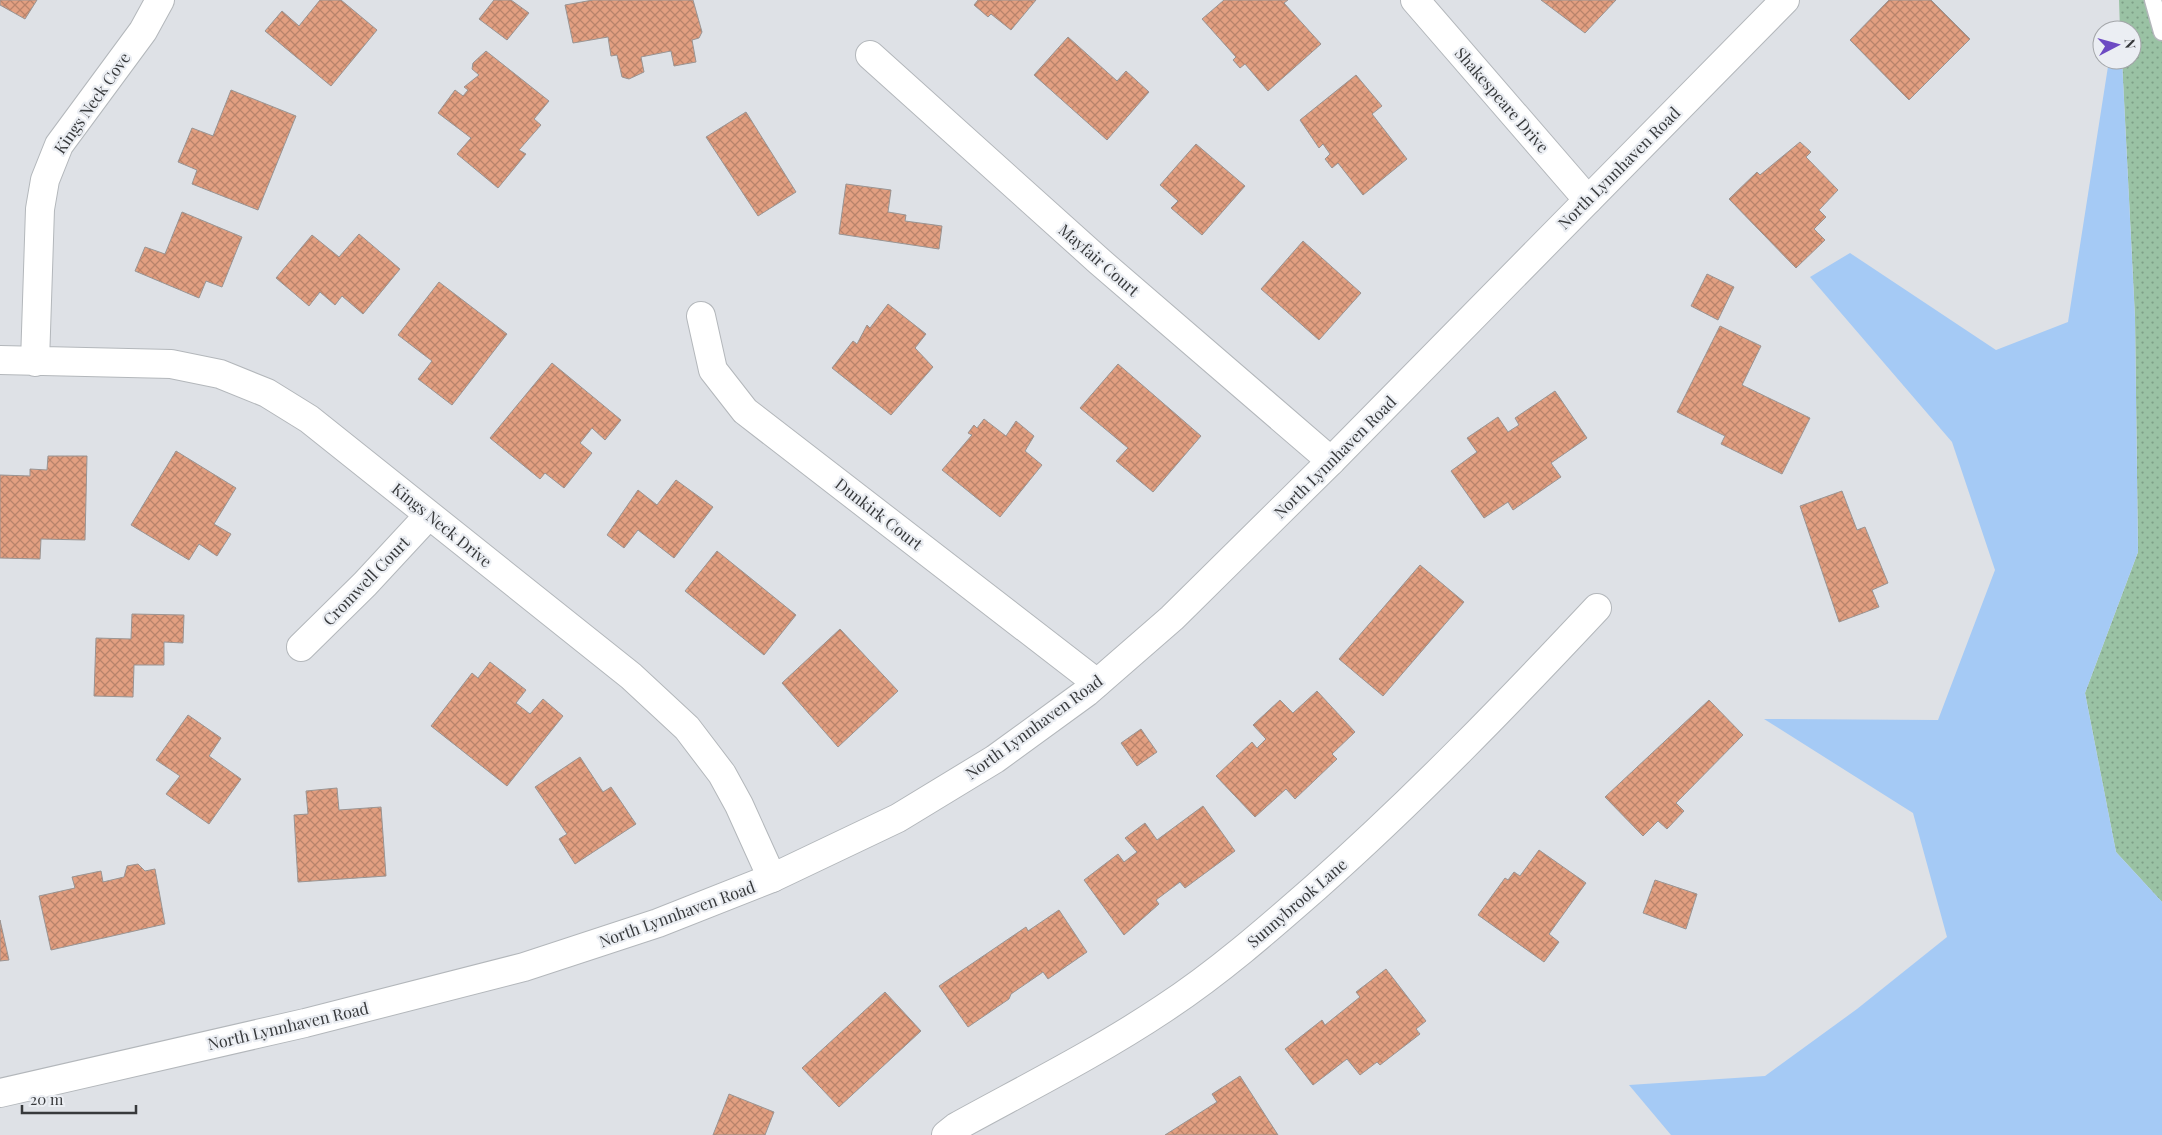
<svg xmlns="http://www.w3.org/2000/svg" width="2162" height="1135" font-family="'Playfair Display',serif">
	<defs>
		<pattern id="park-dots" width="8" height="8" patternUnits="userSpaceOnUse" patternTransform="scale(1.25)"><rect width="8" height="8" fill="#9ac2a4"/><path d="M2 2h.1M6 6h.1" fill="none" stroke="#7e9f87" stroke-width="1.8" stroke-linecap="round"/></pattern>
		<pattern id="building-cross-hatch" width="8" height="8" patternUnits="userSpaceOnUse" patternTransform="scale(1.25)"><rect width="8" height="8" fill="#e29f81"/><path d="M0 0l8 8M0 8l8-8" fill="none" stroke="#b8836b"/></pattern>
	</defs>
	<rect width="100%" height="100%" fill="#dee1e6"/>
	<path fill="url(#park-dots)" d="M2119,0h43v902l-46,-50 -31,-159 53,-141 -3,-234 -13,-258h10v-30h-12z"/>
	<path fill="#a5caf5" d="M2109,60h13l13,258 3,234 -53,141 31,159 46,50v233h-491l-42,-50 136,-9 92,-67 90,-72 -34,-124 -149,-94 174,1 57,-150 -43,-128 -142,-165 40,-24 146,97 72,-28z"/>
	<path fill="url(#building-cross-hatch)" stroke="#9a9492" d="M0,0h37l-12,19 -25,-14z
		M320,0h21l36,30 -46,56 -66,-55 17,-20 17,15z
		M494,0h17l18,13 -22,27 -28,-21z
		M593,0h100l9,32 -3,6 -7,2 4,22 -22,4 -3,-15 -30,6 3,15 -15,7 -7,-2 -5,-22 -6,1 -3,-19 -35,6 -8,-38z
		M978,0h58l-25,30 -20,-16 -3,3 -14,-12z
		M1224,0h64l-4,3 37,41 -53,47 -23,-27 -5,4 -7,-8 3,-3 -34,-38z
		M1541,0h75l-31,33z
		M1889,0h42l39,39 -61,61 -59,-60z
		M1068,37l49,44 9,-10 23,21 -42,48 -73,-65z
		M486,51l63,50 -15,18 7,6 -22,25 7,4 -28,34 -41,-34 14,-16 -33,-25 17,-23 8,6 5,-6 -4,-3 15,-12 -7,-6 1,-6z
		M1356,75l26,31 -10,8 35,45 -44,36 -25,-32 -6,5 -7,-9 5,-5 -7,-10 -4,4 -19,-28z
		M231,90l65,26 -38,94 -66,-26 5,-14 -19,-8 14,-34 21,8z
		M746,112l50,80 -38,24 -52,-79z
		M1800,142l11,10 -5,5 32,33 -19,20 7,7 -12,12 11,11 -29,28 -67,-69 28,-27 3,3z
		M1196,144l49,42 -43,49 -31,-27 7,-7 -18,-16z
		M846,184l45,6 -3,22 18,3 -1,6 37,5 -3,23 -100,-15z
		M182,212l60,25 -20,50 -16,-6 -7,17 -64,-27 10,-24 20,7z
		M359,234l41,35 -37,45 -21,-18 -7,9 -15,-13 -11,14 -33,-28 36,-43 27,22z
		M1303,241l58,52 -42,47 -58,-51z
		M1707,274l27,13 -16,33 -27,-14z
		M439,282l68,52 -55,71 -34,-26 14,-18 -34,-26z
		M888,304l38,30 -11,14 18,19 -42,48 -59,-47 21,-27 4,3 10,-19 3,3z
		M1720,326l41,20 -19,39 68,33 -28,56 -61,-30 4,-8 -48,-24z
		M552,363l69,57 -16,20 -13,-12 -12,15 12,10 -28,35 -19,-15 -5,6 -50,-41z
		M1118,364l83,72 -48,56 -37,-31 12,-13 -48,-40z
		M1555,391l32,47 -36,25 10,14 -48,33 -5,-8 -24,16 -33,-47 26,-19 -10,-14 31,-21 10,15 11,-7 -4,-7z
		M984,419l22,17 10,-15 18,15 -9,15 17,14 -42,52 -58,-47 30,-35 -4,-2 6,-8 3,3z
		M176,451l60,37 -22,36 17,10 -14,22 -18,-12 -10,16 -58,-35z
		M48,456h39l-2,84 -44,-1 -1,20 -40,-1v-83l30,1v-7l17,1z
		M676,480l37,27 -39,51 -36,-28 -14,18 -17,-13 31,-45 19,15z
		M1842,491l15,39 8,-3 23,56 -16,7 7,17 -40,15 -39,-116z
		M717,551l79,64 -32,40 -79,-64z
		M1420,565l44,37 -81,94 -44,-37z
		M132,614l52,1 -1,28 -19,-1v23h-30l-1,32 -39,-1 2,-58 35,1z
		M840,629l58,62 -60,56 -56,-64z
		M490,662l36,28 -10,13 14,11 13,-15 20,17 -56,70 -76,-60 41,-53 6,5z
		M1317,691l38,41 -23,22 5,5 -42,40 -9,-10 -31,28 -39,-41 36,-34 5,6 9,-9 -13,-14 27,-25 13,13z
		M1709,700l34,35 -67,68 8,8 -17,18 -9,-8 -15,15 -38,-39z
		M188,715l33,23 -12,18 32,23 -32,45 -43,-30 14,-18 -24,-16z
		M1141,729l16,23 -20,14 -16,-23z
		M580,757l23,35 8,-5 25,37 -61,40 -16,-25 8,-5 -32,-47z
		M337,788l2,22 42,-3 5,69 -88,6 -4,-67 14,-1 -2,-23z
		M1203,806l32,45 -50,37 -5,-6 -24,18 3,4 -35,31 -40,-55 34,-26 6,8 13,-10 -12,-14 20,-15 12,17z
		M1539,850l47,33 -37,51 10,8 -15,20 -66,-47 27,-37 3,2 6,-8 6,4z
		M138,864l7,7 10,-2 10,55 -114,26 -12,-54 36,-8 -3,-11 29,-6 2,11 21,-5 3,-11z
		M1655,880l42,14 -11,35 -43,-16z
		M1059,910l28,42 -39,27 -5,-7 -32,22 -2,5 -41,28 -29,-41 87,-59 2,4z
		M0,920l9,40 -9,1z
		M1386,969l40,52 -10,8 4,5 -40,31 -3,-3 -17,13 -13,-16 -34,26 -28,-36 37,-29 3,5 35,-28 -4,-5z
		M885,992l36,39 -82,76 -37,-39z
		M1240,1076l38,59h-113l52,-33 -5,-8z
		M729,1094l45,18 -9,23h-52z"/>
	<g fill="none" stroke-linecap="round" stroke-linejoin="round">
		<defs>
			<path id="service" d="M2153,0l9,32"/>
			<path id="minor" d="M1415,0l173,200
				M870,55l229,206 232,200
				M701,316l12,54 32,41 352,272
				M0,360l171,4 49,10 47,19 42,26 322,257 56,52 35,46 17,31 33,73
				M35,362l5,-153 5,-29 14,-35 84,-114 17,-31
				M301,647l64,-63 64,-69
				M946,1135l10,-8c69,-38 141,-74 207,-118 55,-36 104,-79 153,-122 99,-88 191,-183 281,-279"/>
			<path id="tertiary" d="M0,1093l305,-70 219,-56 134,-44 114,-45 126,-60 97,-59 92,-67 85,-74 159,-157 454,-461"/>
		</defs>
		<use href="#service" stroke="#b3b7bb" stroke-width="19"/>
		<use href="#minor" stroke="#b3b7bb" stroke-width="30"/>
		<use href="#tertiary" stroke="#b3b7bb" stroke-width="30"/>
		<use href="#service" stroke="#fff" stroke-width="16"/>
		<use href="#minor" stroke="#fff" stroke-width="28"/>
		<use href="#tertiary" stroke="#fff" stroke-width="28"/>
	</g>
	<g text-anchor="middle" stroke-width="4.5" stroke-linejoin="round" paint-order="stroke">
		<g font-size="16" fill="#37393b" stroke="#ebeef3">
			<text transform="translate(1502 100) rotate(49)" y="6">Shakespeare Drive</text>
			<text transform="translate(92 103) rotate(-55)" y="6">Kings Neck Cove</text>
			<text transform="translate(1619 168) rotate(-45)" y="6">North Lynnhaven Road</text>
			<text transform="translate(1099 260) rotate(41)" y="6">Mayfair Court</text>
			<text transform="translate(1335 457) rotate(-45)" y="6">North Lynnhaven Road</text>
			<text transform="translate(879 514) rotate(38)" y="6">Dunkirk Court</text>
			<text transform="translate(442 525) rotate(39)" y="6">Kings Neck Drive</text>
			<text transform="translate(366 581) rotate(-46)" y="6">Cromwell Court</text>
			<text transform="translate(1034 727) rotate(-36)" y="6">North Lynnhaven Road</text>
			<text transform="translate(1297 903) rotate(-41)" y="6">Sunnybrook Lane</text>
			<text transform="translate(677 914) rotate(-20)" y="6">North Lynnhaven Road</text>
			<text transform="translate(288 1026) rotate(-13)" y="6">North Lynnhaven Road</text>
		</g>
	</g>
	<g transform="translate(2117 45) rotate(84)"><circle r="24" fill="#ebeef3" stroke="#a3a6a9"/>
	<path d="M0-4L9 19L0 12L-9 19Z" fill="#6d4ac3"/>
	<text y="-8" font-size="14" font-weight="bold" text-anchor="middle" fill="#37393b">N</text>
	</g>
	<path d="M22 1105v8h114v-8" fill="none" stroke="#37393b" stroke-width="2.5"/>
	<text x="30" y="1105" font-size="15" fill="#37393b" stroke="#ebeef3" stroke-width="4" paint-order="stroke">20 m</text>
</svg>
